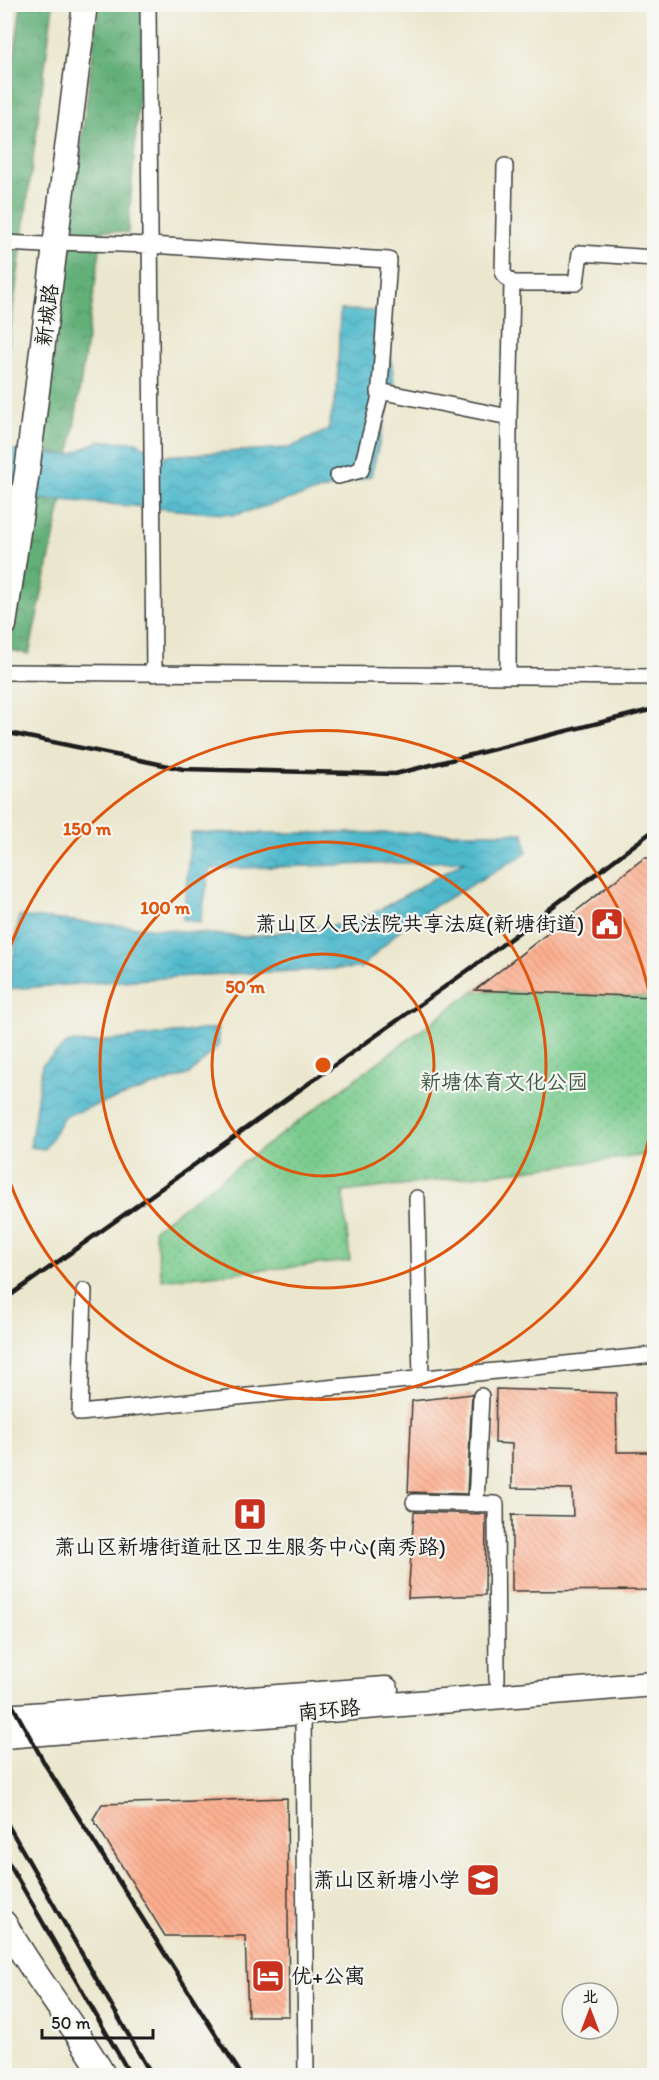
<svg xmlns="http://www.w3.org/2000/svg" width="659" height="2080" font-family="Itim,'LXGW WenKai TC',sans-serif">
	<defs>
		<pattern id="forest-crowns" width="20" height="18" patternUnits="userSpaceOnUse" patternTransform="scale(1.5)"><rect width="20" height="18" fill="#62af78"/><path d="M2 6a3 3 0 1 1 6 0M12 15a3 3 0 1 1 6 0" fill="none" stroke="#508e62"/></pattern>
		<pattern id="park-dots" width="8" height="8" patternUnits="userSpaceOnUse" patternTransform="scale(1.5)"><rect width="8" height="8" fill="#79cb8d"/><path d="M2 2h.1M6 6h.1" fill="none" stroke="#68ae79" stroke-width="1.8" stroke-linecap="round"/></pattern>
		<pattern id="water-waves" width="16" height="10" patternUnits="userSpaceOnUse" patternTransform="scale(1.5)"><rect width="16" height="10" fill="#4fb9cc"/><path d="M0 5q4-4 8 0t8 0" fill="none" stroke="#449eaf"/></pattern>
		<pattern id="building-back-hatch" width="6" height="6" patternUnits="userSpaceOnUse" patternTransform="scale(1.5)"><rect width="6" height="6" fill="#fdad8d"/><path d="M-1 5l2 2M0 0l6 6M5-1l2 2" fill="none" stroke="#d89479"/></pattern>
	</defs>
	<rect width="100%" height="100%" fill="#f6f6f2"/>
	<filter id="ink" filterUnits="userSpaceOnUse"><feTurbulence type="fractalNoise" baseFrequency=".0167" numOctaves="2"/><feDisplacementMap in="SourceGraphic" scale="12" xChannelSelector="R" yChannelSelector="G"/><feConvolveMatrix kernelMatrix="1 2 1 2 8 2 1 2 1" color-interpolation-filters="sRGB"/></filter>
	<filter id="wash" filterUnits="userSpaceOnUse"><feTurbulence type="fractalNoise" baseFrequency=".008" numOctaves="4" result="noise"/><feDisplacementMap in="SourceGraphic" scale="24" xChannelSelector="R" yChannelSelector="G"/><feGaussianBlur stdDeviation="1.35" result="paint"/><feColorMatrix in="noise" values="0 0 0 0 0 0 0 0 0 0 0 0 0 0 0 0 0 1.4 0 .05"/><feComposite in="paint" operator="in"/></filter>
	<g filter="url(#wash)">
		<rect width="100%" height="100%" fill="#ebe7ce"/>
		<path fill="url(#forest-crowns)" stroke="#3f664a" stroke-width="1.5" d="M21,5h32l-48,367v-248z
			M99,5h47l-18,228 -25,-3 -33,225 -29,-3z
			M34,500h28l-33,154 -19,-4z"/>
		<path fill="url(#park-dots)" stroke="#4a7454" stroke-width="1.5" d="M475,990l179,7v157l-311,38 7,69 -188,19 -8,-51z"/>
		<path fill="url(#water-waves)" stroke="#366a74" stroke-width="1.5" d="M340,310l45,1 9,73 -23,92 -136,39 -173,-15 -57,-1v-50l65,6 29,-14 37,1 25,14 128,-8 39,-18 9,-39z
			M191,833h333l3,20 -118,68 -48,47 -157,7 -195,14 10,-73 226,21 113,-15 107,-61 -255,8 -10,54 -17,-4z
			M218,1028l1,17 -29,29 -126,42 -19,33 -15,-2 12,-82 27,-23 19,1z"/>
		<g id="blocks">
			<path fill="url(#building-back-hatch)" d="M644,858h10v139l-179,-7z
				M496,1389l120,4 1,59h37v138l-142,1v-76l61,1 -1,-27 -60,-1v-44l-17,-1z
				M472,1394l-5,100 -59,-2 4,-91z
				M414,1512l72,2 -1,81 -77,3z
				M287,1798l2,218h-41l-3,-80h-80l-72,-117 9,-15z"/>
		</g>
	</g>
	<g filter="url(#ink)">
		<use href="#blocks" fill-opacity="0" stroke="#3b3a37" stroke-width="1.5"/>
		<g fill="none" stroke-linecap="round" stroke-linejoin="round">
			<defs>
				<path id="minor" d="M148,4l6,670
					M505,166l-2,108 9,9
					M56,242l94,3 239,15 -10,140 -18,70 -23,6
					M4,243l40,2
					M379,391l130,26 -1,259
					M509,417l3,-134h64l4,-30 74,5
					M4,672l650,5
					M417,1198l4,180
					M84,1291l-4,122 574,-58
					M414,1502l82,2 1,176
					M476,1504l5,-108
					M303,1712l3,364"/>
				<path id="primary" d="M4,625l23,-153 58,-468
					M4,1717l382,-28
					M4,1736l650,-52
					M4,1923c30,53 69,100 100,153"/>
			</defs>
			<use href="#minor" stroke="#3b3a37" stroke-width="18"/>
			<use href="#primary" stroke="#3b3a37" stroke-width="27"/>
			<use href="#minor" stroke="#fff" stroke-width="15"/>
			<use href="#primary" stroke="#fff" stroke-width="24"/>
			<path stroke="#1c1c1c" stroke-width="4.5" d="M4,732l179,37 212,5 259,-65
				M4,1300l470,-334 180,-136
				M4,1690l42,76 196,310
				M4,1818l148,258
				M4,1855l127,221"/>
		</g>
	</g>
	<g fill="none" stroke="#de560d" stroke-width="3">
		<circle cx="323" cy="1065" r="111"/>
		<circle cx="323" cy="1065" r="223"/>
		<path d="M654 1109A334 334 0 0 1 5 1168M5 962A334 334 0 0 1 654 1021"/>
	</g>
	<defs>
		<symbol id="civic-square" viewBox="-11 -11 22 22"><rect x="-9" y="-9" width="18" height="18" rx="4" fill="#c8321e" stroke="#f6f6f2"/><path d="M-.6-6.5H3V-4.5H.6V-3L4-1V1h2V6H-6V1h2V-1L-.6-3ZM-1.2 2.5V6h2.4V2.5Z" fill="#fff"/></symbol>
		<symbol id="hospital-square" viewBox="-11 -11 22 22"><rect x="-9" y="-9" width="18" height="18" rx="4" fill="#c8321e" stroke="#f6f6f2"/><path d="M-5-5h3v3.5h4V-5h3V5h-3V1.5h-4V5h-3Z" fill="#fff"/></symbol>
		<symbol id="school-square" viewBox="-11 -11 22 22"><rect x="-9" y="-9" width="18" height="18" rx="4" fill="#c8321e" stroke="#f6f6f2"/><path d="M0-5L7-2L0 1L-7-2ZM-4 1L0 2.5L4 1V4Q0 6-4 4Z" fill="#fff"/></symbol>
		<symbol id="hotel-square" viewBox="-11 -11 22 22"><rect x="-9" y="-9" width="18" height="18" rx="4" fill="#c8321e" stroke="#f6f6f2"/><path d="M-6-4.5h1.5V1H6V5H4.5V3h-9V5H-6ZM-4 0a1.8 1.8 0 1 1 3.6 0ZM.5 0V-2.5h3Q6-2.5 6 0Z" fill="#fff"/></symbol>
	</defs>
	<g fill-rule="evenodd">
		<use href="#civic-square" x="588" y="905" width="38" height="38"/>
		<use href="#hospital-square" x="231" y="1495" width="38" height="38"/>
		<use href="#school-square" x="464" y="1861" width="38" height="38"/>
		<use href="#hotel-square" x="249" y="1957" width="38" height="38"/>
	</g>
	<g text-anchor="middle" stroke-width="4.5" stroke-linejoin="round" paint-order="stroke">
		<g font-size="21" fill="#1c1c1c" stroke="#f6f6f2">
			<text transform="translate(47 315) rotate(-83)" y="7">新城路</text>
			<text transform="translate(329 1710) rotate(-5)" y="7">南环路</text>
		</g>
		<g font-size="21" fill="#1c1c1c" stroke="#f6f6f2" text-anchor="end">
			<text x="584" y="931">萧山区人民法院共享法庭(新塘街道)</text>
			<text x="250" y="1554" text-anchor="middle">萧山区新塘街道社区卫生服务中心(南秀路)</text>
			<text x="460" y="1887">萧山区新塘小学</text>
			<text x="291" y="1983" text-anchor="start">优+公寓</text>
		</g>
		<g font-size="21" fill="#3d5944" stroke="#f6f6f2">
			<text x="504" y="1089">新塘体育文化公园</text>
		</g>
	</g>
	<circle cx="323" cy="1065" r="9" fill="#de560d" stroke="#f6f6f2" stroke-width="3"/>
	<g font-size="18" text-anchor="middle" font-weight="bold" fill="#de560d" stroke="#f6f6f2" stroke-width="4.5" stroke-linejoin="round" paint-order="stroke">
		<text x="87" y="835">150 m</text>
		<text x="165" y="914">100 m</text>
		<text x="245" y="993">50 m</text>
	</g>
	<rect width="659" height="2080" fill="none" stroke="#f6f6f2" stroke-width="24"/>
	<g transform="translate(590 2011)"><circle r="28" fill="#f6f6f2" stroke="#9f9f9c" stroke-width="1.5"/>
	<path d="M0-4.5L10 22L0 15L-10 22Z" fill="#c8321e"/>
	<text y="-9" font-size="16" font-weight="bold" text-anchor="middle" fill="#1c1c1c">北</text>
	</g>
	<path d="M42 2029v9h111v-9" fill="none" stroke="#1c1c1c" stroke-width="3"/>
	<text x="51" y="2029" font-size="18" fill="#1c1c1c" stroke="#f6f6f2" stroke-width="4.5" paint-order="stroke">50 m</text>
</svg>
